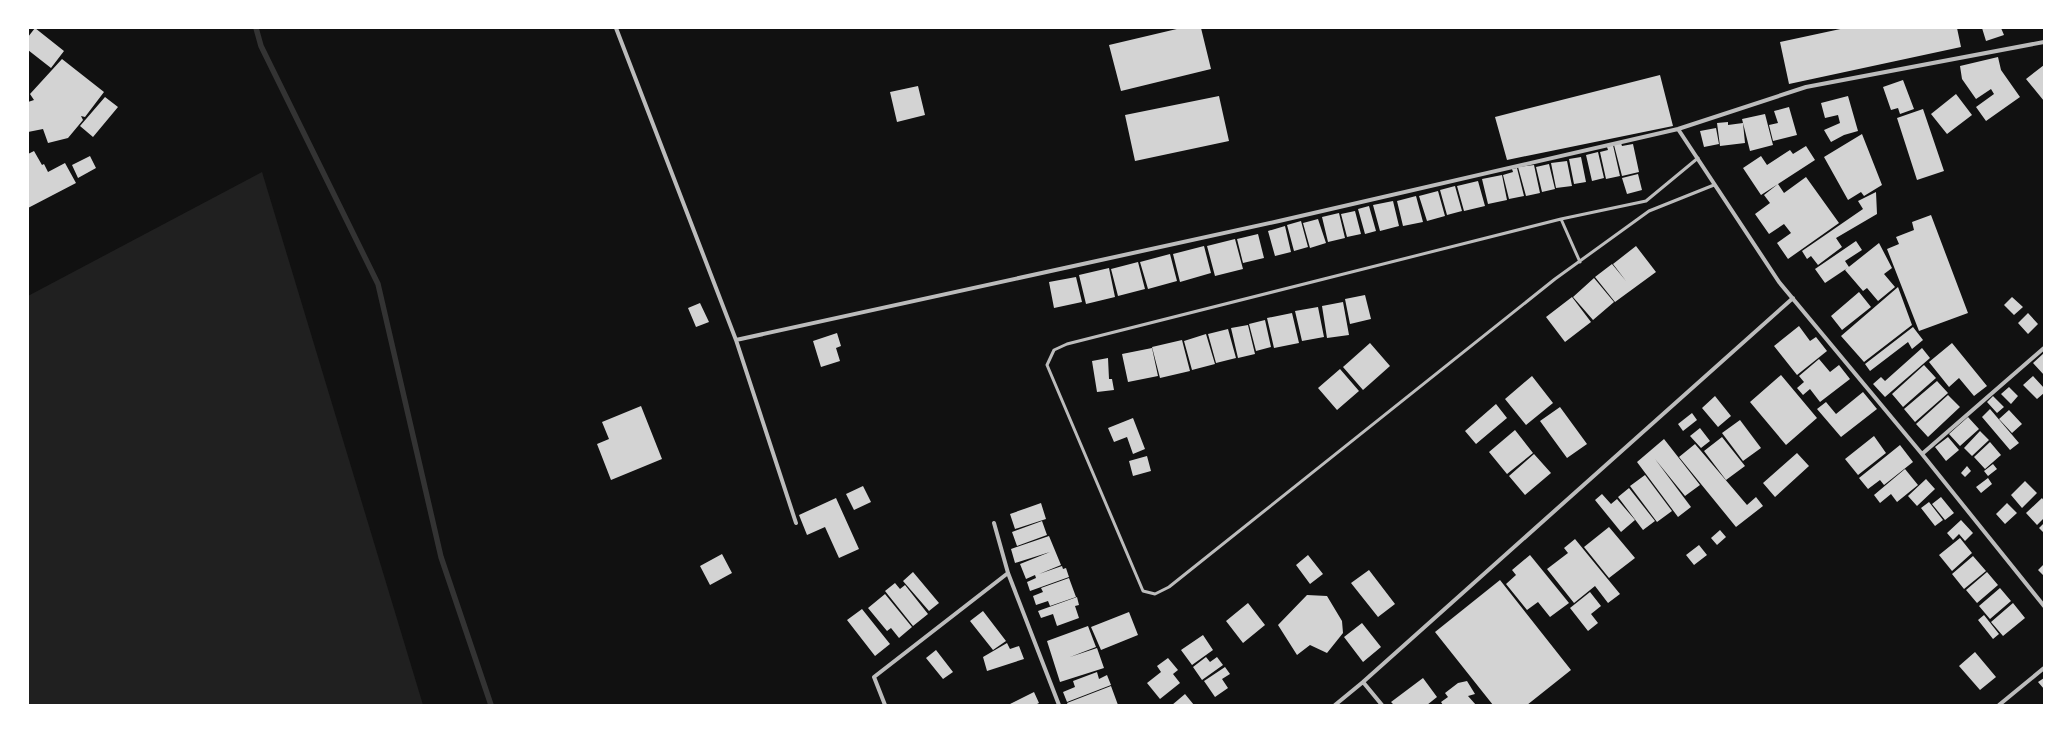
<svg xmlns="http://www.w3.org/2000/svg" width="2072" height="733" font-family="Commissioner,sans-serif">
	<rect width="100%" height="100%" fill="#111"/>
	<path fill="#202020" d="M262,172l161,533h-395v-409z"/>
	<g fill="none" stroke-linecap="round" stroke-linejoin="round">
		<path stroke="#333" stroke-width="5.5" d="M256,28l5,18 117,238 63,273 50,148"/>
	</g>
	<path fill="#d3d3d3" d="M35,28l29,23 -13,17 -23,-18v-13z
		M1181,28h20l10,41 -90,22 -12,-46z
		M1845,28h112l4,19 -172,37 -9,-42z
		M1982,28h19l3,7 -18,6z
		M1998,57l3,13 19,27 -34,24 -10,-14 18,-13 -3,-5 -15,10 -14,-20 -2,-13z
		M62,59l42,33 -19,25 -4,-1 2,4 -15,18 -20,5 -5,-14 -15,3v-30l6,-2 -4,-6z
		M2044,65v36l-18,-22z
		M1660,75l13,51 -166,34 -12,-43z
		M1903,80l11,29 -14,5 -2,-6 -7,2 -8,-23z
		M918,86l7,29 -28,7 -7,-30z
		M1956,94l16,21 -25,19 -16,-20z
		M1219,96l10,45 -94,20 -10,-46z
		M1848,96l10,35 -14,4 -13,7 -7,-12 16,-7 -2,-8 -13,3 -4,-15z
		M105,97l13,10 -25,30 -13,-11z
		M1789,107l8,28 -24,6 -4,-16 9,-2 -4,-12z
		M1923,109l21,62 -27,9 -20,-62z
		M1765,114l8,31 -23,6 -8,-32z
		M1728,122v3l15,-2 2,20 -25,3 -3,-23z
		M1716,128l3,16 -15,3 -4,-16z
		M1862,134l20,51 -18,11 -3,-4 -13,8 -24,-43z
		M1621,143l1,3 11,-2 6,28 -17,4 -8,-31z
		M1613,145l7,31 -14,3 -6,-27 8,-2 -1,-3z
		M1806,146l9,14 -54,35 -18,-27 18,-12 6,9 23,-15 3,4z
		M34,151l8,14 2,-1 4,8 17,-9 11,20 -48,25v-54z
		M1598,152l6,26 -12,3 -6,-26z
		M90,156l6,12 -18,10 -6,-13z
		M1581,157l5,25 -12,2 -5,-25z
		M1567,161l5,25 -16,2 -5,-25z
		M1549,164l6,25 -13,3 -6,-25z
		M1534,165l6,28 -14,3 -8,-29z
		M1517,168l7,28 -15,3 -6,-24 10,-3 -1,-3z
		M1638,174l4,16 -15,4 -5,-16z
		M1502,175l5,25 -19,4 -6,-25z
		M1806,177l33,46 -51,36 -11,-16 14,-10 -7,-9 -15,10 -14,-20 15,-11 -6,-8 14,-11 6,9z
		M1478,181l7,25 -21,5 -7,-25z
		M1455,186l7,25 -15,4 -7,-25z
		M1438,191l7,25 -18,5 -8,-25z
		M1876,192l1,22 -41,24 6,9 -24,18 -7,-9 -4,3 -5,-8 61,-42 -5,-8z
		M1416,196l7,26 -20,4 -6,-25z
		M1393,201l6,25 -19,5 -7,-26z
		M1369,206l7,25 -11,3 -7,-25z
		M1355,211l6,23 -14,3 -6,-23z
		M1339,213l6,25 -17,4 -6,-25z
		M1931,215l37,98 -49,18 -32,-82 12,-5 -3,-7 18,-7 -2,-8z
		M1318,219l8,24 -16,5 -7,-25z
		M1301,221l7,26 -14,4 -7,-26z
		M1285,226l6,26 -16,4 -7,-25z
		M1258,234l6,24 -21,5 -6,-24z
		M1235,239l8,30 -28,7 -8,-30z
		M1856,241l6,9 -17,11 4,6 -24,16 -10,-14z
		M1879,243l13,25 -8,6 11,13 -17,14 -11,-13 -4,3 -18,-21z
		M1204,246l7,27 -31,9 -7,-28z
		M1636,246l20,26 -41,30 -20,-25 17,-13 14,17 -13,-17z
		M1170,254l7,27 -29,8 -8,-27z
		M1138,262l7,27 -27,7 -7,-27z
		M1109,268l6,29 -29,7 -7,-29z
		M1076,277l6,25 -28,6 -5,-26z
		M1594,278l20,24 -21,18 -20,-23z
		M1898,287l14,38 -48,37 -23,-26z
		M1859,292l12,15 -29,23 -11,-14z
		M1365,295l6,24 -21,5 -5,-25z
		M1572,297l19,25 -26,20 -19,-25z
		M2012,297l11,10 -9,8 -10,-10z
		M1343,302l6,33 -22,3 -5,-32z
		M700,303l9,19 -13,5 -8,-19z
		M1318,307l6,30 -22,4 -7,-30z
		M1292,313l7,30 -25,5 -7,-30z
		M2028,313l10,11 -10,10 -10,-11z
		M1265,320l6,27 -15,4 -7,-27z
		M1248,325l7,29 -17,4 -7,-30z
		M1799,326l11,15 6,-4 11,14 -30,24 -23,-29z
		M1913,327l10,13 -11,9 -4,-7 -38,29 -5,-7z
		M1228,329l8,29 -20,5 -8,-29z
		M837,333l4,13 -5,2 4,13 -19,6 -8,-26z
		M1206,334l9,30 -23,6 -8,-29z
		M1182,340l8,31 -30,7 -8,-31z
		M1370,343l20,23 -27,24 -20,-23z
		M1952,343l35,43 -13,10 -15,-18 -10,9 -20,-25z
		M1152,348l6,28 -30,6 -6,-28z
		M1922,348l8,10 -45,39 -12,-13 8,-7 4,4z
		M2044,353v22l-11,-12z
		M1108,358l1,21h3l2,11 -17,2 -5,-31z
		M1819,359l11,13 9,-7 11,14 -30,23 -10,-13 -7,6 -6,-7 7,-6 -5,-6z
		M1924,365l12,13 -33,29 -11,-13z
		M1340,369l19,22 -22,19 -19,-22z
		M1781,375l36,43 -31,27 -36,-43z
		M1532,376l21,27 -27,22 -21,-26z
		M2033,376l11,12v5l-7,6 -14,-14z
		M1937,381l11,12 -33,29 -11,-13z
		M2009,387l9,9 -7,8 -10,-10z
		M1863,392l14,17 -36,28 -24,-28 9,-7 10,12z
		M1948,395l12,12 -32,30 -12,-13z
		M1715,396l16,20 -13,11 -16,-19z
		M1993,396l11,11 -7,6 -10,-11z
		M1496,404l11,14 -31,26 -11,-13z
		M641,406l21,53 -51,21 -14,-36 12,-5 -7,-17z
		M1560,407l27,37 -20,14 -27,-37z
		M1990,409l29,34 -9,7 -28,-33z
		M2009,410l13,14 -10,9 -13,-14z
		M1692,413l5,7 -14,11 -5,-7z
		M1968,417l11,12 -19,17 -11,-12z
		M1133,418l12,31 -12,5 -6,-17 -13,5 -6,-14z
		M1740,420l21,28 -18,13 -21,-28z
		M1700,428l10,13 -9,7 -11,-12z
		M1515,430l18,23 -26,21 -18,-22z
		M1980,431l9,9 -17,16 -8,-8z
		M1874,436l12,17 -28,22 -13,-16z
		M1722,437l23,29 -19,14 -22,-29z
		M1948,437l11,13 -13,11 -11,-14z
		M1664,439l36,46 -15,11 -30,-37 36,48 -13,10 -41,-55z
		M1990,442l11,13 -16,14 -11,-12z
		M1695,444l52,61 9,-8 7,9 -27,21 -57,-70z
		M1900,445l13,17 -29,23 -4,-5 -12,9 -9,-11z
		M1797,453l12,13 -34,31 -12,-14z
		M1534,454l17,19 -26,22 -16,-19z
		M1147,456l4,15 -18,5 -4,-15z
		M1993,464l4,5 -9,7 -4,-5z
		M1967,466l4,5 -6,6 -4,-4z
		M1905,469l13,16 -21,17 -6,-8 -11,9 -6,-8z
		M1645,475l27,36 -15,11 -27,-36z
		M1988,478l4,6 -11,9 -5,-6z
		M1926,479l9,10 -18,17 -9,-10z
		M2025,481l12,12 -15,15 -11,-13z
		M863,486l8,16 -17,8 -8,-16z
		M1629,488l26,33 -12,9 -25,-33z
		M1602,494l9,10 6,-5 18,21 -14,12 -26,-32z
		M1941,497l13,16 -9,7 -13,-16z
		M836,498l23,51 -20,9 -14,-31 -18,8 -8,-20z
		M2042,498l2,3v17l-7,7 -11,-12z
		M1929,502l14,18 -8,6 -14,-18z
		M1041,503l5,16 -31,10 -5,-15z
		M2007,503l10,10 -12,11 -9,-10z
		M1961,520l12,13 -8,8 -6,-7 -6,6 -6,-7z
		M1042,521l5,14 -30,11 -5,-14z
		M2044,523v10l-5,-5z
		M1609,527l26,31 -26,20 -25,-31z
		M1720,530l6,7 -9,8 -6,-7z
		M1049,536l12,29 -22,9 23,-8 1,3 3,-1 3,9 -39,14 -3,-9 9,-4 -1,-3 -9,4 -6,-15 30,-12 -35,11 -4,-14z
		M1960,538l12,15 -20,18 -13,-16z
		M1575,539l45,55 -12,9 -13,-17 -21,17 -27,-34 21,-16 -4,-5z
		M1699,545l8,10 -13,10 -8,-10z
		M722,554l10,19 -22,12 -10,-19z
		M1308,555l15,19 -13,10 -14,-19z
		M1530,555l39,48 -19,14 -12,-15 -11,8 -21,-26 10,-9 -4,-5z
		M1973,556l13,15 -22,18 -12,-15z
		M2044,564v12l-6,-6z
		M1369,570l26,34 -17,13 -27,-34z
		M913,572l26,31 -10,8 -26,-30z
		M1987,572l11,13 -21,18 -11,-13z
		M1069,578l7,19 -26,9 -2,-5 -12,4 -3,-9 10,-4 -2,-4z
		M1500,580l71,90 -44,35h-34l-58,-73z
		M895,583l5,6 5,-4 23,29 -15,12 -28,-35z
		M2000,588l11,13 -21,18 -11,-13z
		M1590,592l11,14 -10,8 7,9 -10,8 -18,-23z
		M885,594l27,33 -13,11 -8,-10 -4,3 -19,-23z
		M1307,595l20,1 15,25 1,12 -16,20 -17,-8 -13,10 -19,-30z
		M1077,597l2,8 -4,1 4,12 -22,8 -4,-12 -12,4 -3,-7z
		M1248,603l17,22 -22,18 -17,-22z
		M2013,603l12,15 -22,18 -12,-14z
		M862,609l28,35 -15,12 -28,-36z
		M983,611l23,30 -13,9 -23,-29z
		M1129,612l9,23 -37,15 -10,-23z
		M1984,615l15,19 -6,5 -15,-19z
		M1362,623l19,24 -18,15 -19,-25z
		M1088,626l8,21 -26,10 27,-9 7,20 -44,14 -13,-41z
		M1203,635l10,15 -21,15 -11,-15z
		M1007,643l3,6 9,-3 5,13 -37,12 -4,-14z
		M936,650l17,22 -10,7 -17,-21z
		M1975,652l21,25 -16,13 -21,-24z
		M1206,657l4,5 7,-5 6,8 -21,15 -9,-13z
		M1168,658l10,12 -5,4 7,9 -20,16 -13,-16 14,-11 -4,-6z
		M1225,667l5,7 -8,5 6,9 -13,9 -11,-16z
		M1097,672l2,7 8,-4 4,10 -44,17 -4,-10 12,-5 -2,-6z
		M1423,678l14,19 -10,8h-33l-3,-3z
		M2044,678v11l-6,-7z
		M1467,681l8,13 -7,2 8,9h-33l-2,-3 7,-5 -3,-4 13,-10z
		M1111,686l7,19h-50l-1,-2z
		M1034,692l5,11 -4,2h-27z
		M1185,694l9,11h-22z"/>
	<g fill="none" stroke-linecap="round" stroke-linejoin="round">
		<path stroke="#bcbcbc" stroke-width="3" d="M1698,158l-52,43 -85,18 -494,125 -13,6 -7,15 96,226 12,3 14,-7 386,-308 94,-68 65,-26
			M1561,219l19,43"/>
		<path stroke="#bcbcbc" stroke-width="4" d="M616,28l120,312 60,183
			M1678,129l101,153 143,172 122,152
			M736,340l543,-119 399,-92 128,-42 238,-45
			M1922,454l122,-106
			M994,523l14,50 51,132
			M1363,682l19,23
			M885,705l-11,-28 134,-104
			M1335,705l28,-23 430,-384
			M1999,705l45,-37"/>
	</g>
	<rect width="2072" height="733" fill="none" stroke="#ffffff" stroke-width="58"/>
</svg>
